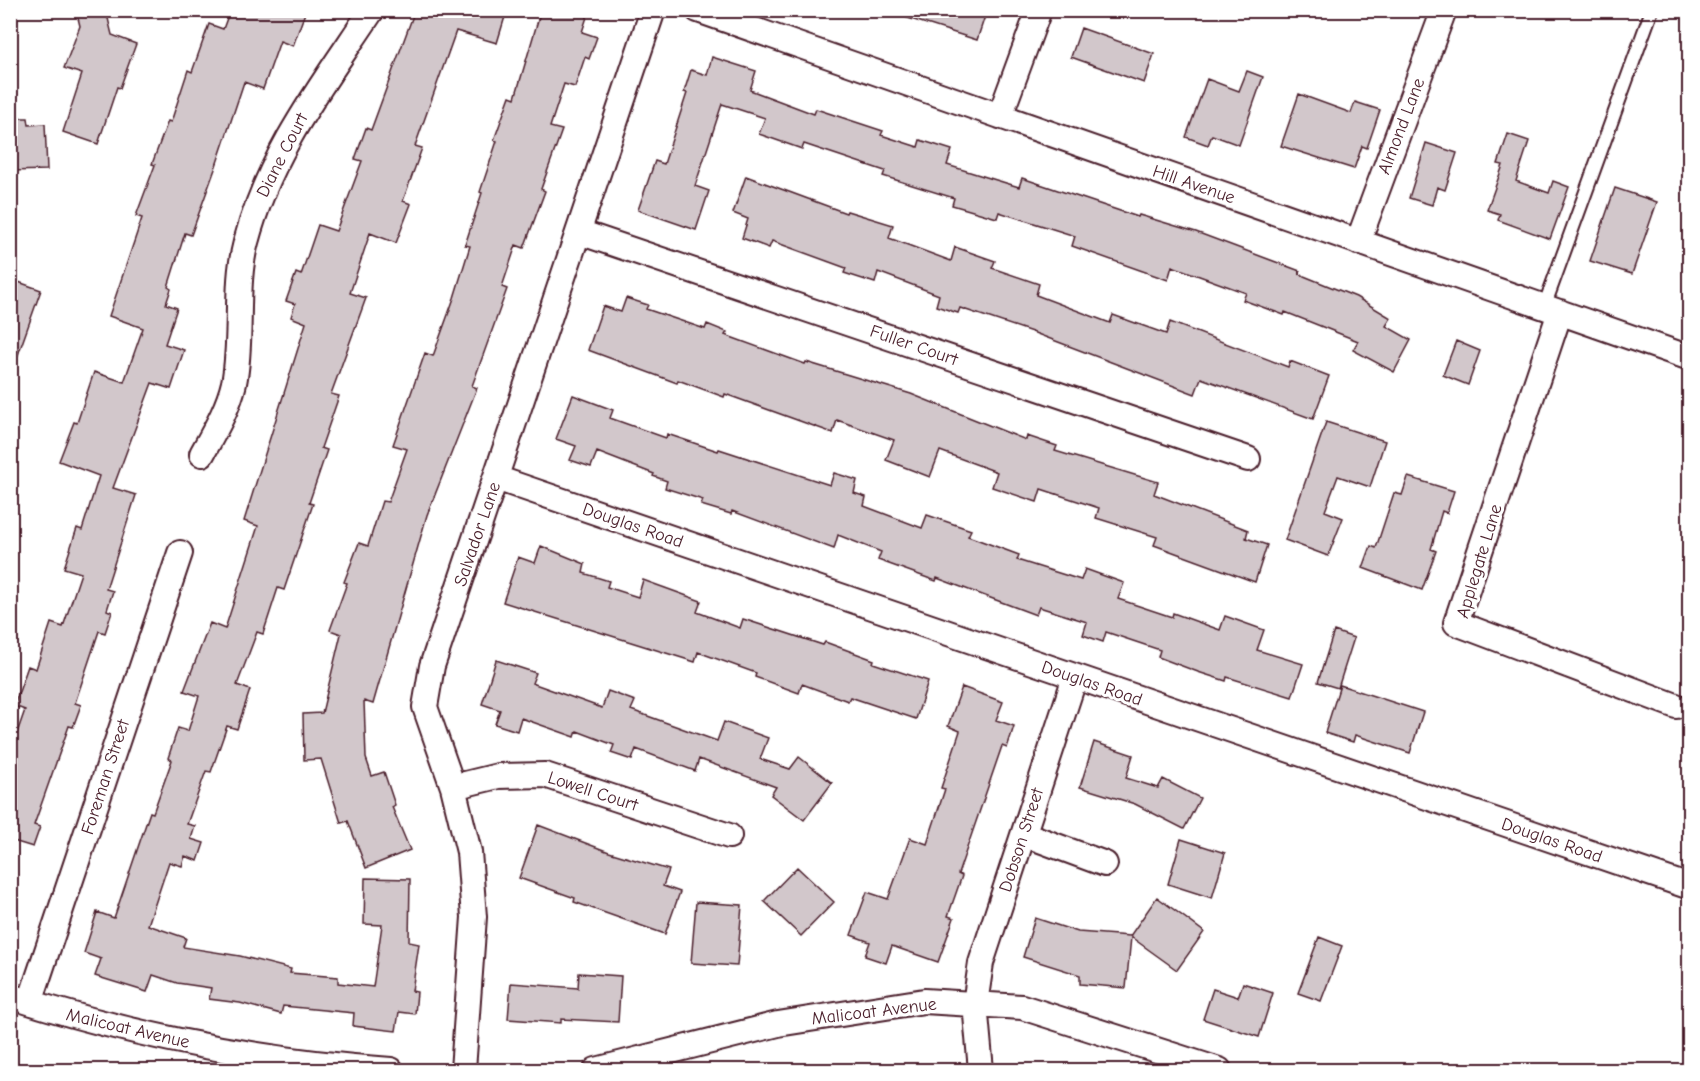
<svg xmlns="http://www.w3.org/2000/svg" width="1700" height="1081" font-family="'Comic Neue',sans-serif">
	<rect width="100%" height="100%" fill="#fff"/>
	<filter id="ink" filterUnits="userSpaceOnUse"><feTurbulence type="fractalNoise" baseFrequency=".0167" numOctaves="2"/><feDisplacementMap in="SourceGraphic" scale="12" xChannelSelector="R" yChannelSelector="G"/><feConvolveMatrix kernelMatrix="1 2 1 2 8 2 1 2 1" color-interpolation-filters="sRGB"/></filter>
	<g filter="url(#ink)">
		<path fill="#d2c7cb" stroke="#4a1f2b" stroke-width="1.5" d="M76,10h30l6,25 24,9 -16,44 -3,-1 -19,57 -35,-12 19,-58 -18,-6 16,-42z
			M230,10h76l-13,36 -13,-5 -17,48 -19,-7 -29,87 -24,66 -6,-2 -17,54 3,2 -5,15 11,4 -12,36 19,6 -13,39 -19,-6 -39,105 23,7 -30,94 7,2 -6,19 5,2 -7,21 -6,-2 -24,72 6,2 -8,22 -4,-1 -35,99 6,2 -7,20 -23,-7v-87l15,-43 -11,-4 14,-40 8,3 15,-46 12,4 18,-54 -17,-5 13,-40 5,2 17,-54 -40,-15 15,-39 3,1 17,-51 30,10 19,-54 -34,-12 33,-98 -6,-2 19,-51 -3,-1 16,-43 3,1 17,-52 4,2 17,-48 14,5z
			M415,10h92l-10,33 -41,-12 -41,115 7,2 -19,53 8,3 -15,39 -26,-10 -20,60 16,5 -35,96 8,2 -18,52 6,2 -18,53 4,1 -29,86 -6,-2 -15,46 -6,-2 -20,53 13,5 -13,39 -10,-3 -16,46 -5,-1 -19,53 8,2 -4,13 13,4 -6,18 -13,-5 -3,10 -13,-4 -21,63 38,13 -3,9 57,9 51,13 -1,4 48,4v6l35,4 9,-62 -18,-1 1,-46 45,1 -1,63 10,2 -7,47 5,1 -2,22 -16,-2 -3,19 -43,-5 1,-13 -71,-7 -2,8 -41,-11 -31,-4 2,-11 -34,-5 -24,-8 -6,17 -52,-16 6,-17 -17,-6 13,-41 17,6 36,-106 3,1 19,-53 -4,-2 10,-30 10,3 11,-35 -15,-5 26,-68 15,6 33,-103 -14,-5 62,-198 -15,-6 4,-13 -9,-3 10,-28 5,2 17,-50 18,6 26,-70 -7,-2 11,-31 5,2z
			M541,10h37l10,4 -6,18 15,5 -8,22 -4,-2 -10,30 -11,-3 -14,43 12,3 -21,59 4,2 -21,57 -8,-3 -14,42 5,2 -35,97 5,2 -50,127 -54,189 -9,-3 2,57 6,18 12,-4 11,33 -3,2 18,43 -44,18 -18,-47 -7,2 -20,-64 -17,1 -1,-46 19,-1 19,-79 -11,-4 17,-47 -3,-1 15,-39 9,3 14,-45 6,1 19,-53 -14,-4 32,-92 8,3 21,-58 16,-52 -5,-1 17,-52 -2,-1 17,-51 -3,-1 16,-44 5,2z
			M895,10h92l-10,30 -82,-26z
			M1081,28l73,26 -10,29 -73,-26z
			M712,57l44,14 -6,19 64,24 2,-5 67,22 -2,4 37,12 2,-7 32,10 -5,15 72,22 3,-9 116,39 1,-2 57,17 104,39 -1,3 57,23 35,21 -5,8 25,14 -17,32 -41,-22 5,-9 -73,-29 -1,3 -41,-15 3,-7 -74,-27 -4,14 -96,-34 3,-10 -76,-24 -2,6 -45,-13 2,-7 -71,-22 2,-5 -81,-27 -2,5 -43,-15 6,-16 -43,-14 -27,82 14,5 -13,39 -58,-20 17,-49 9,3 23,-71 -3,-1 7,-22 16,5z
			M1247,71l16,6 -24,68 -27,-10 -4,10 -22,-8 21,-58 32,12z
			M1299,94l52,19 4,-11 25,8 -13,38 -5,-2 -8,23 -73,-23z
			M10,118h18l1,7 16,-1 2,46 -37,1z
			M1508,134l21,7 -13,40 33,12 4,-12 16,6 -19,52 -52,-19 2,-6 -13,-4 16,-45 -5,-1z
			M1426,143l31,10 -12,37 -8,-3 -5,18 -23,-7z
			M746,176l100,37 1,-2 46,14 -4,13 62,23 4,-14 40,14 -3,7 47,16 -3,11 74,28 3,-8 53,19 4,-12 118,45 2,-6 39,15 -16,43 -112,-41 -6,16 -163,-62 -72,-24 -2,5 -22,-7 3,-11 -61,-23 -3,11 -31,-10 2,-5 -74,-27 -3,7 -27,-10 6,-19 -15,-6z
			M1615,188l42,14 -25,72 -42,-13z
			M10,279l31,11 -28,79 -3,-1z
			M626,298l22,7 -2,4 59,20 2,-5 20,8 -2,3 80,29 1,-2 105,32 115,46 1,-4 30,10 -2,5 103,31 -4,12 94,36 -2,8 21,7 -12,37 -101,-37 3,-8 -61,-19 3,-10 -58,-19 -4,13 -45,-15 5,-15 -57,-21 -10,26 -44,-17 8,-20 -57,-20 -4,13 -108,-39 -1,3 -46,-17 -1,3 -89,-33 15,-44 18,6z
			M1456,341l24,10 -12,34 -25,-10z
			M573,395l40,15 -3,8 56,20 1,-4 51,17 1,-2 111,36 4,-12 23,7 -3,13 12,4 -2,9 58,22 5,-13 44,15 -3,6 51,19 -2,5 64,20 4,-11 39,14 -6,16 54,18 1,-4 47,17 5,-14 39,14 -7,20 46,14 -11,33 -65,-20 -1,4 -28,-9 -40,-15 2,-7 -54,-18 -3,10 -20,-7 4,-13 -48,-15 -3,8 -99,-37 -1,3 -58,-21 3,-8 -43,-17 -4,14 -102,-38 -1,3 -30,-9 2,-5 -38,-12 2,-7 -14,-5 1,-2 -57,-22 -6,15 -21,-7 6,-14 -20,-7z
			M1326,422l59,19 -15,46 -32,-11 -13,35 18,7 -15,38 -43,-16z
			M1408,477l46,14 -7,22 -5,-2 -11,38 5,2 -14,39 -59,-22 8,-22 5,2 18,-55 8,2z
			M541,546l44,18 -2,9 26,8 -2,6 31,10 5,-17 58,21 -4,11 43,16 3,-9 80,26 2,-3 49,18 -1,3 55,18 -12,38 -66,-22 -2,4 -46,-17 -3,9 -44,-16 1,-4 -58,-21 -3,10 -192,-60 15,-45 17,6z
			M1334,631l20,7 -16,50 -20,-6z
			M496,660l40,13 -4,10 70,25 6,-17 27,10 -4,9 86,31 7,-19 44,16 -8,21 30,10 9,-12 33,26 -28,37 -33,-25 5,-8 -77,-28 -4,12 -59,-22 -4,11 -21,-7 3,-8 -37,-14 -2,6 -54,-19 -4,13 -22,-7 5,-14 -18,-6z
			M1340,685l83,27 -13,41 -55,-18 -2,7 -28,-9z
			M962,687l41,15 -7,18 18,6 -7,22 -5,-2 -44,128 4,2 -14,40 6,2 -16,44 -46,-16 -6,17 -21,-7 5,-14 -19,-7 16,-43 21,7 22,-61 17,6 18,-55 -4,-1 19,-57 -12,-5z
			M1094,742l39,13 -7,23 32,10 5,-9 37,19 -16,31 -49,-25 -55,-17z
			M538,825l71,27 60,18 -6,16 17,6 -15,42 -91,-32 1,-4 -56,-20z
			M1181,839l44,14 -13,45 -44,-14z
			M797,867l37,35 -33,34 -37,-35z
			M1157,897l47,35 -27,38 -46,-33 -5,51 -46,-4v-9l-57,-18 12,-39 43,14 52,4z
			M696,902l46,3 -5,61 -46,-3z
			M1319,937l23,9 -21,55 -23,-8z
			M579,973l42,3 -3,46 -57,-3v4l-53,-4 3,-36 67,5z
			M1243,983l30,10 -14,44 -56,-18 10,-30 25,8z"/>
		<g fill="none" stroke-linecap="round" stroke-linejoin="round">
			<defs>
				<path id="service" d="M1544,307l108,-297"/>
				<path id="minor" d="M698,10l992,348
					M1000,116l39,-106
					M579,232l669,227
					M1358,242l86,-232
					M1560,312l-104,311 220,83
					M202,454c12,-22 26,-45 32,-71 9,-45 0,-97 12,-141 24,-90 75,-155 126,-232
					M496,478l1194,409
					M453,787l45,-11 47,-1 184,61
					M1024,834l81,30
					M10,996c123,40 252,65 381,74
					M30,1002l150,-449
					M463,1070l11,-153 -5,-65 -16,-65 -28,-80 7,-41 221,-656
					M596,1070l182,-46 146,-23 98,6 197,63
					M981,1070l-6,-66 6,-41 94,-286"/>
			</defs>
			<use href="#service" stroke="#4a1f2b" stroke-width="16"/>
			<use href="#minor" stroke="#4a1f2b" stroke-width="28"/>
			<use href="#service" stroke="#fff" stroke-width="12"/>
			<use href="#minor" stroke="#fff" stroke-width="24"/>
		</g>
	</g>
	<g text-anchor="middle" stroke-width="6" stroke-linejoin="round" paint-order="stroke">
		<g font-size="18" fill="#4a1f2b" stroke="#fff">
			<text transform="translate(1401 126) rotate(-69)" y="6">Almond Lane</text>
			<text transform="translate(282 155) rotate(-63)" y="6">Diane Court</text>
			<text transform="translate(1194 184) rotate(19)" y="6">Hill Avenue</text>
			<text transform="translate(914 345) rotate(19)" y="6">Fuller Court</text>
			<text transform="translate(633 525) rotate(19)" y="6">Douglas Road</text>
			<text transform="translate(477 534) rotate(-71)" y="6">Salvador Lane</text>
			<text transform="translate(1479 561) rotate(-73)" y="6">Applegate Lane</text>
			<text transform="translate(1092 683) rotate(19)" y="6">Douglas Road</text>
			<text transform="translate(105 777) rotate(-72)" y="6">Foreman Street</text>
			<text transform="translate(593 791) rotate(18)" y="6">Lowell Court</text>
			<text transform="translate(1021 840) rotate(-72)" y="6">Dobson Street</text>
			<text transform="translate(1552 840) rotate(19)" y="6">Douglas Road</text>
			<text transform="translate(874 1011) rotate(-7)" y="6">Malicoat Avenue</text>
			<text transform="translate(128 1028) rotate(13)" y="6">Malicoat Avenue</text>
		</g>
	</g>
	<rect width="1700" height="1081" fill="none" stroke="#fff" stroke-width="36"/>
	<rect x="18" y="18" width="1664" height="1045" fill="none" stroke="#4a1f2b" stroke-width="2" filter="url(#ink)"/>
</svg>
